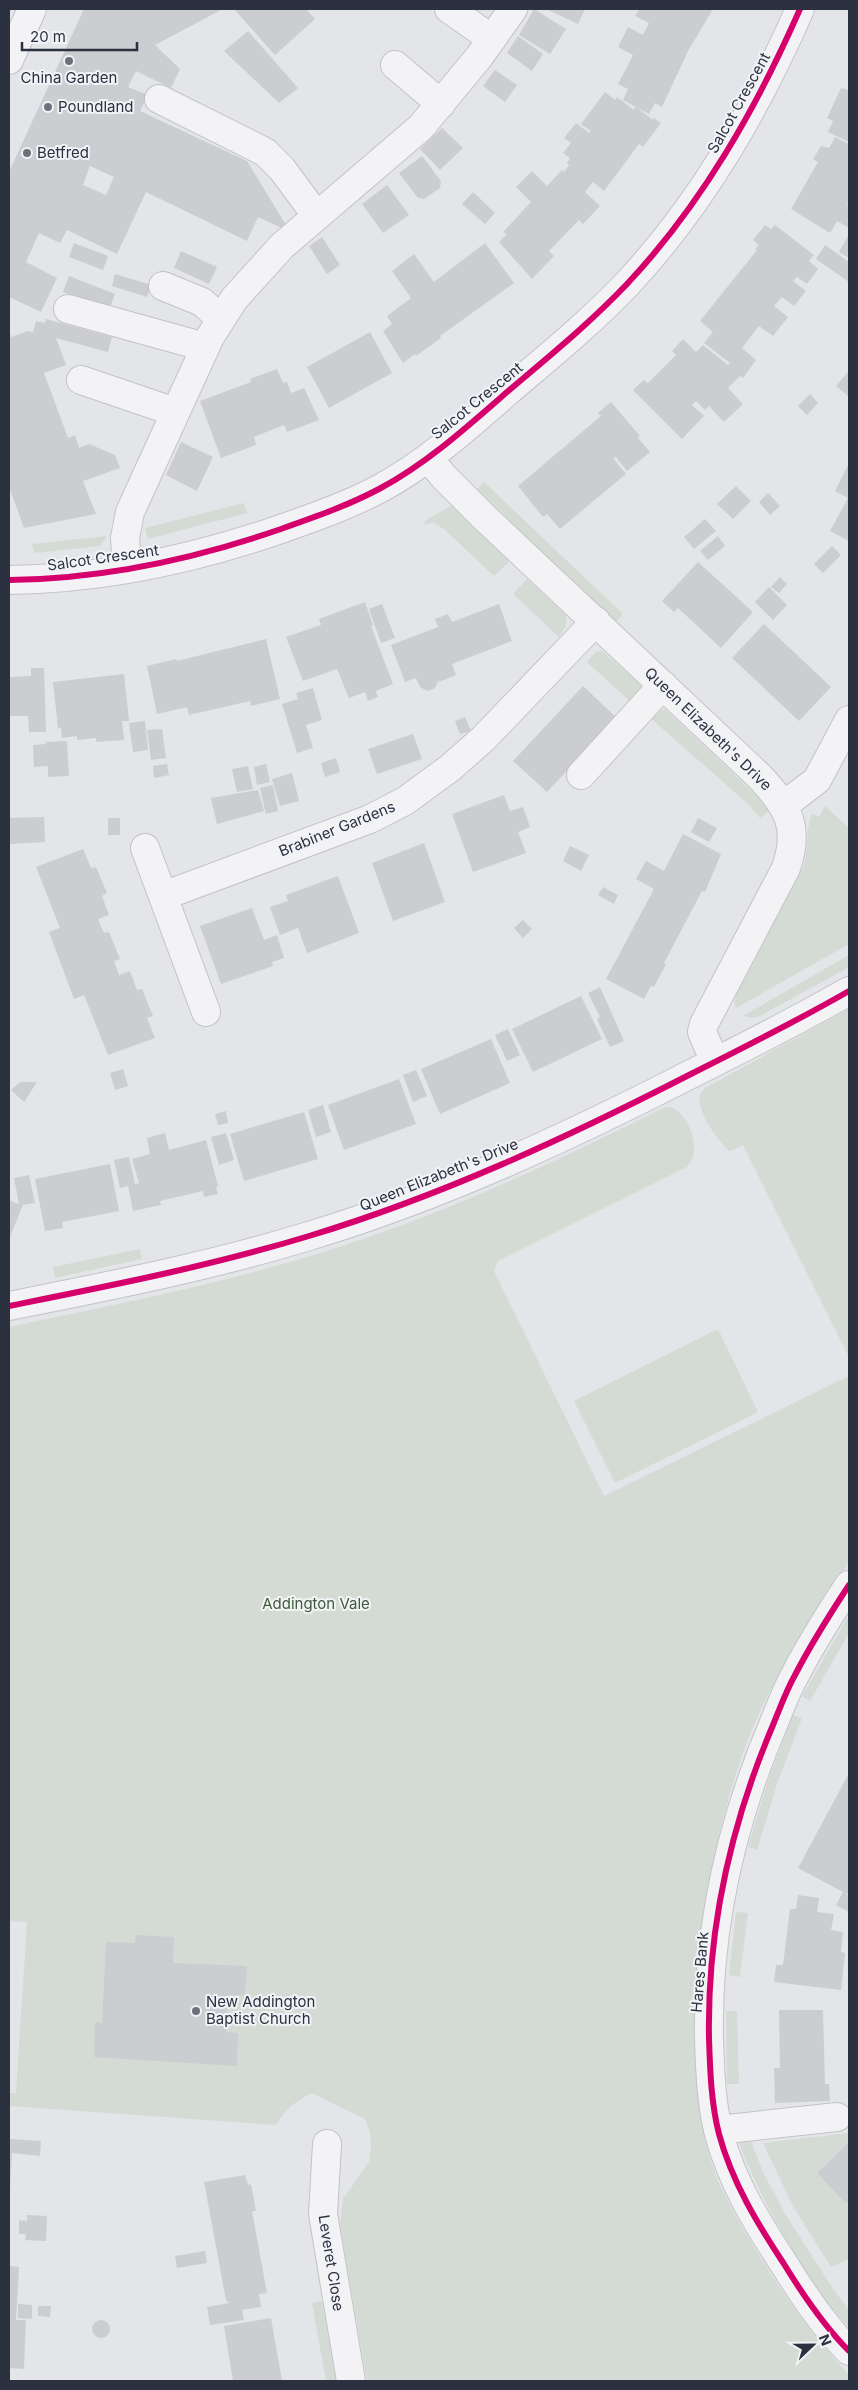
<svg xmlns="http://www.w3.org/2000/svg" width="858" height="2390" font-family="Inter,sans-serif">
	<rect width="100%" height="100%" fill="#e3e5e8"/>
	<path fill="#d4dbd4" d="M484,482l139,132 -7,8 -139,-133z
		M244,503l3,10 -99,26 -3,-11z
		M451,506l58,56 -15,14 -50,-47 -10,-6 -11,1 3,-4z
		M107,536l-7,10 -65,7 -3,-9z
		M527,579l39,36v11l-7,11 -46,-43z
		M602,651l41,36 -10,17 -46,-42 9,-10z
		M665,709l98,93 7,8 -10,8 -13,-15 -99,-87z
		M825,806l24,22v116l-113,64 -2,-6 2,-7 67,-127c6,-18 2,-37 9,-54l7,3z
		M849,955v12l-89,49 -6,2 -11,-2z
		M849,1009v348l-106,-212 -13,6c-11,-7 -35,-43 -30,-56 0,-1 4,-7 5,-7z
		M670,1107c19,5 33,44 17,60l-189,94 -4,10 110,225 245,-120c0,45 0,90 0,135 0,13 3,36 0,49 -2,9 -18,26 -24,35 -25,40 -48,80 -68,123 -52,118 -89,344 -38,465 9,20 20,39 31,57 29,49 60,94 99,135v6h-482l-27,-156 3,-26 26,-37 2,-14 -1,-16 -5,-13 -53,-26c-17,8 -26,16 -36,32l-267,-19v-13h7l11,-171 -18,-1v-594c108,-23 218,-44 324,-78 114,-36 223,-87 330,-141z
		M140,1249l2,10 -87,19 -2,-11z
		M718,1329l40,83 -143,71 -41,-82z
		M849,1615v18l-39,68 -8,-5z
		M793,1715l9,3 -25,66 -20,66 -9,-3 20,-66z
		M736,1912l12,1 -8,64 -11,-2z
		M726,2011h11l2,73h-12z
		M849,2133v9l-32,31 29,31 3,-3v58l-18,8 -37,-59 -31,-65z
		M748,2134l15,38 21,40 49,77 16,21v17c-45,-45 -89,-130 -112,-189z
		M322,2301l14,80h-10l-14,-78z"/>
	<path fill="#cccdd0" fill-rule="evenodd" d="M84,9h139l-68,36 25,24 -9,19 -35,-17 -8,16 20,8 -8,16 107,50 39,64 -4,3 -24,-11 -11,24 -101,-49 -29,62 -50,-24 -7,13 -21,-10 -13,29 31,16 -16,34 -32,-15v-125zM90,166l24,11 -8,18 -23,-10z
		M234,9h72l9,10 -40,36z
		M534,9l32,20 -16,25 -31,-19z
		M546,9h39l-7,15z
		M639,9h74l-25,42 -26,56 -7,-4 -6,11 -26,-14 5,-11 -10,-5 15,-29 -15,-8 10,-20 15,8 6,-12 -14,-7z
		M248,31l50,57 -19,15 -55,-52z
		M518,36l25,18 -11,17 -25,-18z
		M495,70l22,15 -12,17 -22,-16z
		M841,88l7,2 1,-2v54l-21,-10 5,-11 -6,-3z
		M605,92l10,8 2,-3 17,13 2,-3 17,13 1,-2 7,5 -18,24 -4,-3 -35,47 -11,-9 -8,10 15,14 -17,18 -4,-4 -30,31 5,5 -22,23 -33,-37 8,-8 -4,-2 28,-30 -15,-15 16,-16 15,15 15,-16 2,2 5,-7 -2,-2 3,-5 -7,-5 8,-10 -7,-5 12,-15 13,10 2,-2 -10,-7z
		M442,128l21,20 -23,22 -20,-21z
		M835,137l14,7v57l-2,3 2,2v22l-12,-7 -7,12 -39,-24 27,-47 -5,-3 8,-13 8,2z
		M422,156l19,25 -1,7 -16,11 -6,-1 -19,-25z
		M387,185l22,30 -26,18 -21,-29z
		M473,192l22,21 -10,11 -23,-20z
		M765,225l6,4 4,-4 39,30 -5,6 9,8 -11,15 -10,-7 -4,4 13,10 -12,15 -12,-9 -8,9 14,11 -15,19 -14,-10 -17,22 14,12 -13,18 -3,-2 -12,12 15,16 -19,18 -15,-16 -4,4 -9,-9 -4,4 12,11 -22,23 -49,-49 11,-10 4,3 28,-28 -4,-4 11,-12 13,13 7,-7 25,20 2,-2 -26,-20 9,-11 -13,-11 57,-71 -2,-1 4,-4 -6,-5z
		M849,234v24l-10,-6z
		M322,237l18,28 -13,9 -18,-28z
		M74,243l34,13 -5,14 -34,-13z
		M485,243l29,40 -74,53 1,2 -25,18 -1,-2 -12,9 -20,-32 9,-7 -5,-8 24,-18 -19,-27 22,-17 20,28z
		M825,245l24,17v20l-33,-23z
		M181,251l36,16 -8,17 -35,-16z
		M115,274l36,11 -4,12 -35,-11z
		M69,276l46,18 -6,16 -46,-18z
		M46,319l66,18 -4,15 -52,-14 10,27 -22,8 24,65 7,-3 4,13 10,-4 26,11 5,13 -37,13 13,33 -72,14 -15,-41v-156l2,6 17,-6 5,1 3,-11 9,2z
		M370,332l22,41 -63,35 -22,-41z
		M277,369l6,14 4,-1 4,11 13,-5 15,32 -32,12 -3,-7 -30,12 2,8 -35,13 -21,-57 51,-19 -1,-3z
		M849,371v26l-13,-11z
		M810,394l8,9 -11,12 -9,-9z
		M611,402l29,34 -2,2 12,14 -23,19 -11,-14 -3,1 13,16 -66,55 -13,-15 -4,3 -25,-31 83,-70 -3,-3z
		M181,442l32,15 -16,34 -31,-16z
		M849,463v78l-19,-10 18,-33 -13,-7z
		M736,486l15,15 -18,18 -16,-15z
		M768,493l12,13 -10,9 -11,-13z
		M705,519l11,12 -22,18 -10,-12z
		M718,536l7,10 -17,14 -8,-9z
		M832,546l9,9 -18,18 -9,-9z
		M698,562l55,50 -32,36 -43,-40 -4,4 -12,-11z
		M780,577l7,7 -8,9 -8,-6z
		M769,587l18,18 -14,15 -18,-18z
		M365,602l8,23 -2,1 22,58 -17,7 2,6 -10,4 -3,-9 -16,6 -12,-29 -34,12 -17,-44 35,-12 -2,-6z
		M382,604l13,34 -14,5 -12,-34z
		M499,604l13,37 -60,23 4,11 -17,7v-2l-4,8 -8,3 -7,-4 -4,-9 -11,4 -14,-37 47,-18 -3,-8 13,-5 4,8z
		M764,624l67,63 -32,34 -67,-63z
		M266,639l14,60 -29,7 -1,-5 -61,14 -2,-8 -30,7 -10,-48 29,-7 1,2z
		M31,668h13l2,64h-17l-1,-16h-19v-39l22,-1z
		M124,674l5,47h-7l2,19 -28,2v-4l-19,2v-4l-15,2 -1,-10h-3l-5,-46z
		M583,686l36,34 -14,10 -58,62 -34,-31z
		M313,688l9,32 -16,5 7,23 -16,5 -15,-49 16,-5 -2,-6z
		M465,717l6,14 -11,3 -5,-13z
		M145,721l3,29 -15,2 -4,-29z
		M162,729l4,29 -15,2 -4,-30z
		M413,734l9,25 -45,15 -9,-25z
		M67,741l2,35 -21,1v-11l-14,1 -1,-22 13,-1v-2z
		M336,758l4,14 -15,5 -4,-14z
		M167,764l2,11 -15,3 -1,-12z
		M266,764l4,18 -13,3 -3,-18z
		M248,766l5,23 -16,3 -5,-23z
		M292,773l7,28 -19,5 -8,-27z
		M273,785l5,26 -12,3 -6,-26z
		M258,790l6,21 -47,13 -6,-26z
		M504,795l6,16 13,-4 7,20 -12,5 8,21 -53,19 -21,-58z
		M44,817l1,25 -36,2v-26z
		M108,818h12v17h-12z
		M698,818l19,10 -8,14 -18,-10z
		M683,834l38,20 -16,38 -3,-1 -38,72 2,1 -12,23 -3,-1 -7,13 -38,-20 48,-90 -18,-10 10,-18 18,10z
		M424,843l21,59 -52,19 -21,-58z
		M570,846l19,9 -8,16 -18,-10z
		M83,849l8,19 5,-1 11,26 -5,3 7,19 -11,4 6,14 5,-1 11,27 -6,2 5,14 11,-4 7,19 5,-1 11,27 -6,2 8,20 -47,17 -24,-60 -10,4 -25,-67 11,-4 -24,-61z
		M338,876l21,57 -52,20 -9,-25 -18,7 -10,-28 18,-6 -2,-6z
		M603,887l15,8 -4,9 -16,-9z
		M252,908l12,32 13,-5 7,23 -12,4 1,4 -52,18 -21,-58z
		M523,920l9,9 -9,9 -9,-10z
		M600,987l24,54 -14,6 -13,-28 3,-2 -12,-24z
		M581,996l21,43 -69,33 -21,-43z
		M508,1029l12,26 -13,6 -12,-26z
		M491,1039l19,44 -70,31 -19,-45z
		M123,1069l5,17 -13,4 -5,-17z
		M416,1070l11,26 -14,6 -10,-27z
		M399,1079l17,45 -72,26 -16,-45z
		M20,1082h17l-13,20 -13,-12z
		M323,1105l8,27 -15,5 -8,-27z
		M226,1111l2,12 -10,2 -3,-11z
		M304,1112l14,47 -74,22 -14,-47z
		M165,1133l4,17 37,-10 12,46 -2,1 2,7 -14,3 -1,-6 -43,10 1,4 -28,6 -5,-25 -8,2 -6,-28 15,-3 6,27 4,-1 -7,-24 18,-5 -3,-16z
		M226,1133l8,27 -15,5 -8,-28z
		M110,1164l9,47 -57,11 1,6 -18,3 -10,-52z
		M29,1175l6,28 -12,2 -14,34v-39l10,4 -5,-26z
		M849,1773v118l-2,4 2,1v16l-13,-7 7,-13 -45,-24z
		M798,1895l21,3 -2,14 17,2 -3,16 12,2 -2,20 4,1 -4,37 -67,-8 2,-17h7l7,-56h6z
		M136,1935l38,2 -1,26 74,3 -2,29h-17l-2,37 12,1 -1,33 -143,-9 1,-35 7,1 4,-81 29,1z
		M779,2010h44l2,74h4l1,17 -55,2 -1,-35h6z
		M9,2139l32,2 -1,15 -28,-3 -2,37z
		M849,2142v59l-3,3 -29,-31z
		M245,2175l3,10 3,-1 5,27h-4l15,82 -8,1 2,13 -19,3 2,10 -34,5 -3,-18 22,-4 -3,-3 -22,-118z
		M27,2215l20,1 -1,25 -21,-1 1,-6h-7v-14l8,1z
		M205,2251l2,12 -30,5 -2,-12z
		M9,2266l10,1 -3,53h10l-2,49 -15,-1z
		M18,2304l14,1v14l-14,-1z
		M38,2306h13l-1,11 -12,-1z
		M271,2318l11,63h-49l-9,-55z
		M92 2329a9 9 0 1 1 18 0a9 9 0 1 1-18 0Z"/>
	<g fill="none" stroke-linecap="round" stroke-linejoin="round">
		<defs>
			<path id="minor" d="M449,9l43,30
				M9,60l23,-51
				M395,65l46,39
				M159,99l106,53 17,17 34,46
				M163,286l39,16 18,16
				M68,309l137,38
				M81,380l94,32
				M428,458l16,19 41,41 275,259c28,30 40,50 26,91l-82,156 -2,8 13,30
				M127,569l-2,-31 5,-26 80,-175 24,-38 48,-53 139,-119 58,-70 34,-48
				M9,580c92,-1 182,-20 269,-50 34,-12 69,-24 101,-41 47,-25 88,-62 128,-97 41,-35 82,-68 120,-108 75,-80 129,-175 173,-275
				M581,775l82,-90
				M783,806l34,-26 32,-60
				M145,848l61,164
				M163,896l207,-77 35,-18 45,-33 34,-30 112,-117
				M9,1306c100,-20 202,-40 300,-70 132,-40 257,-98 380,-161 54,-27 108,-54 160,-84
				M849,1585c-19,29 -38,59 -54,90 -9,16 -15,33 -22,50 -42,99 -66,205 -64,313 1,31 2,65 10,96 13,48 38,89 65,130 19,31 39,61 65,87
				M718,2130l119,-13
				M327,2144l-4,70 28,167"/>
		</defs>
		<use href="#minor" stroke="#c2c3c6" stroke-width="30"/>
		<use href="#minor" stroke="#f3f3f5" stroke-width="28"/>
		<defs>
			<path id="cycleway" d="M9,580c92,-1 182,-20 269,-50 34,-12 69,-24 101,-41 47,-25 88,-62 128,-97 41,-35 82,-68 120,-108 75,-80 129,-175 173,-275
				M9,1306c100,-20 202,-40 300,-70 132,-40 257,-98 380,-161 54,-27 108,-54 160,-84
				M849,1585c-19,29 -38,59 -54,90 -9,16 -15,33 -22,50 -42,99 -66,205 -64,313 1,31 2,65 10,96 13,48 38,89 65,130 19,31 39,61 65,87"/>
		</defs>
		<use href="#cycleway" stroke="#f2f3f7" stroke-width="9"/>
		<use href="#cycleway" stroke="#d6006c" stroke-width="6"/>
	</g>
	<g fill="#6c707b" stroke="#f2f3f7" stroke-width="2">
		<circle cx="69" cy="61" r="5"/>
		<circle cx="48" cy="107" r="5"/>
		<circle cx="27" cy="153" r="5"/>
		<circle cx="196" cy="2011" r="5"/>
	</g>
	<g text-anchor="middle" stroke-width="4" stroke-linejoin="round" paint-order="stroke">
		<g font-size="15" fill="#2c3140" stroke="#f2f3f7" text-anchor="start">
			<text x="69" y="83" text-anchor="middle">China Garden</text>
			<text x="58" y="112">Poundland</text>
			<text x="37" y="158">Betfred</text>
			<text x="206" y="2007">New Addington<tspan x="206" dy="17">Baptist Church</tspan></text>
		</g>
		<g font-size="15" fill="#2c3140" stroke="#f2f3f7">
			<text transform="translate(739 103) rotate(-61)" y="5">Salcot Crescent</text>
			<text transform="translate(477 401) rotate(-39)" y="5">Salcot Crescent</text>
			<text transform="translate(103 558) rotate(-8)" y="5">Salcot Crescent</text>
			<text transform="translate(708 729) rotate(44)" y="5">Queen Elizabeth's Drive</text>
			<text transform="translate(337 829) rotate(-22)" y="5">Brabiner Gardens</text>
			<text transform="translate(439 1175) rotate(-22)" y="5">Queen Elizabeth's Drive</text>
			<text transform="translate(700 1972) rotate(-85)" y="5">Hares Bank</text>
			<text transform="translate(331 2263) rotate(81)" y="5">Leveret Close</text>
		</g>
		<g font-size="15" fill="#3e5a3a" stroke="#f2f3f7">
			<text x="316" y="1609">Addington Vale</text>
		</g>
	</g>
	<rect width="858" height="2390" fill="none" stroke="#2c3140" stroke-width="20"/>
	<g transform="translate(813 2345) rotate(68)" stroke="#f2f3f7" stroke-width="4" paint-order="stroke">
	<path d="M0-4L9 19L0 12L-9 19Z" fill="#2c3140"/>
	<text y="-8" font-size="14" font-weight="bold" text-anchor="middle" fill="#2c3140">N</text>
	</g>
	<path d="M22 42v8h115v-8" fill="none" stroke="#2c3140" stroke-width="2.5"/>
	<text x="30" y="42" font-size="15" fill="#2c3140" stroke="#f2f3f7" stroke-width="4" paint-order="stroke">20 m</text>
</svg>
